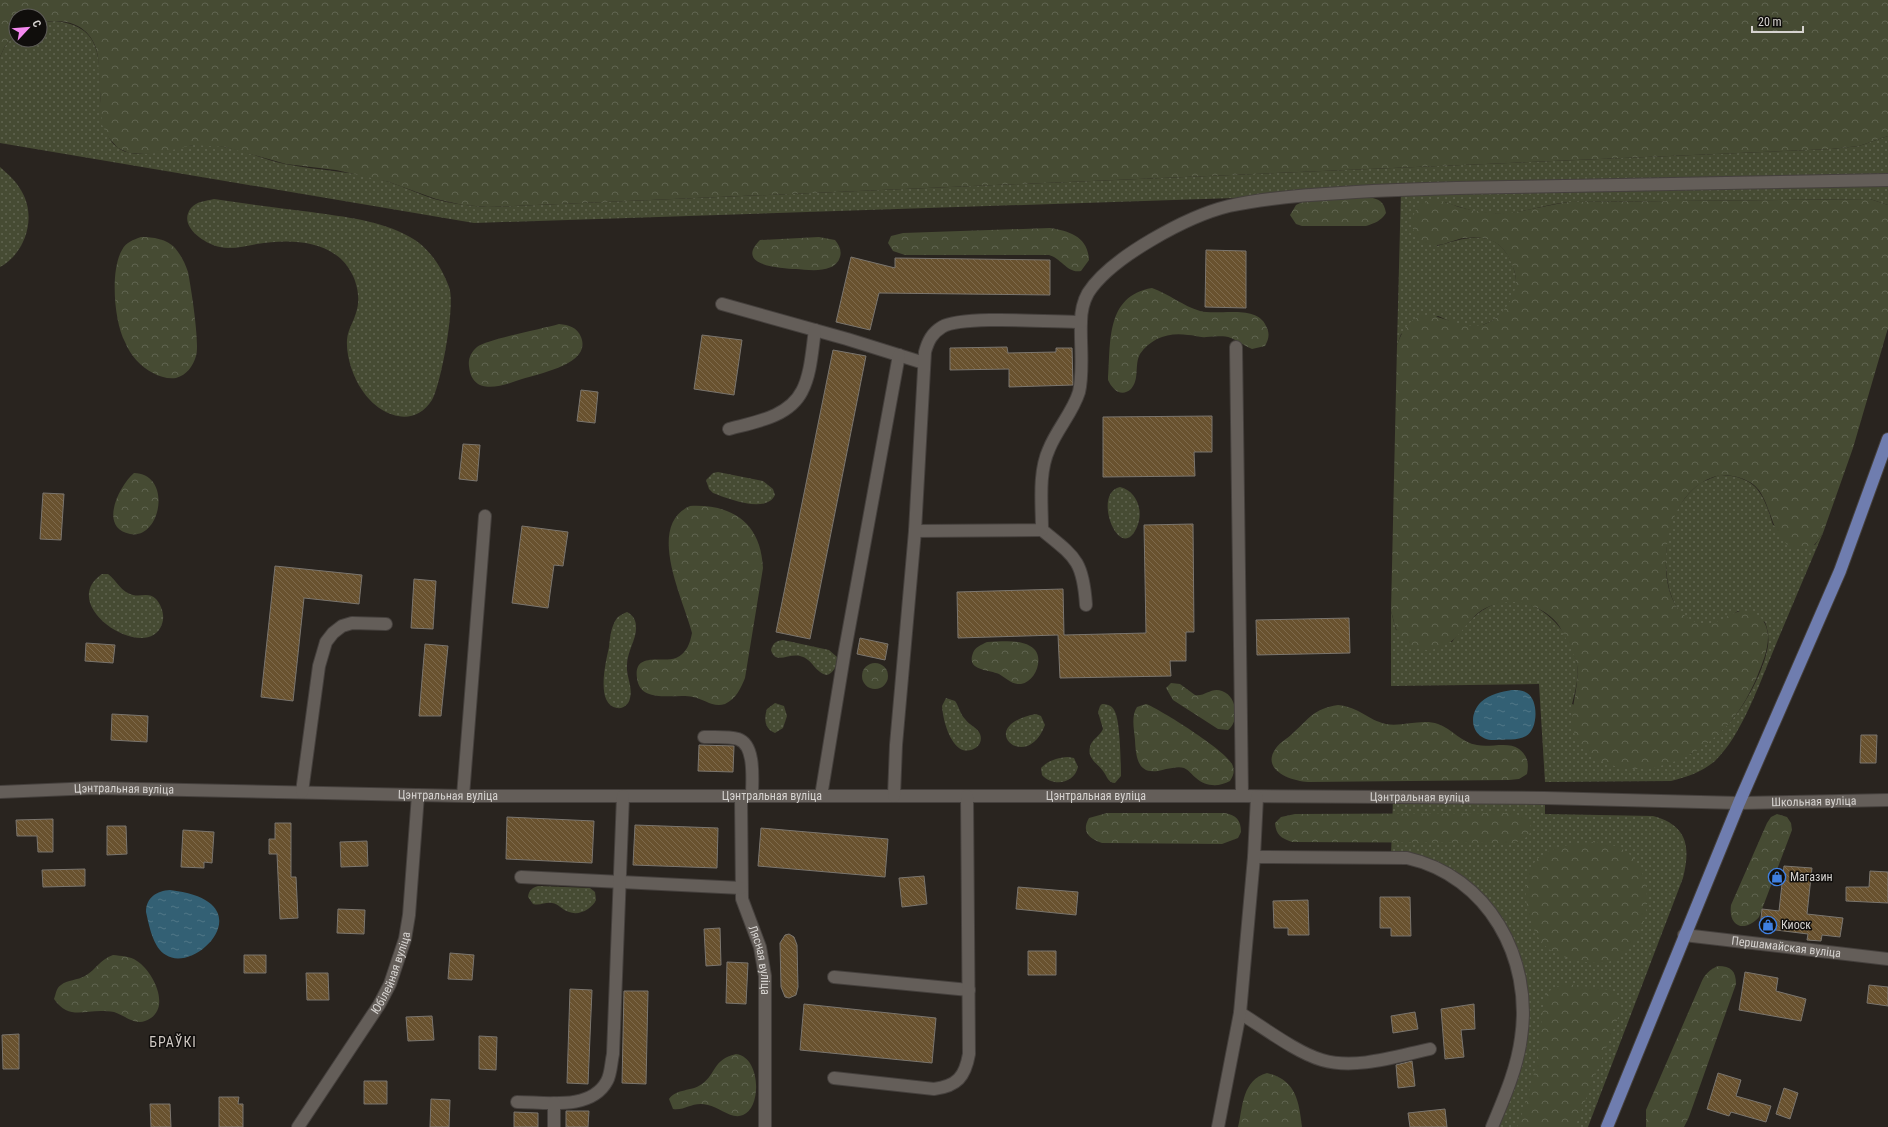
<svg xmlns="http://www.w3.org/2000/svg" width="1888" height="1127" font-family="'Roboto Condensed',sans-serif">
	<defs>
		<pattern id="grass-dots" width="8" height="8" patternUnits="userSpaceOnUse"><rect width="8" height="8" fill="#464b33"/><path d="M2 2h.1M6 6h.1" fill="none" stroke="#606450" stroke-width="1.8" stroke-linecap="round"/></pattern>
		<pattern id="forest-crowns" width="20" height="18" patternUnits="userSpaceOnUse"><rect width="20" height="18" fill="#464b33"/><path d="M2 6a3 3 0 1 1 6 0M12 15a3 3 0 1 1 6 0" fill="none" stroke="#606450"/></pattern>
		<pattern id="water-ripples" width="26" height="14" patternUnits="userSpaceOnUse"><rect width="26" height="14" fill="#336074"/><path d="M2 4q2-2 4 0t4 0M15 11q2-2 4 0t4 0" fill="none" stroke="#507687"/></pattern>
		<pattern id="building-back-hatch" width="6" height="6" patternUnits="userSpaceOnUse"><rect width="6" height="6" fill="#69522f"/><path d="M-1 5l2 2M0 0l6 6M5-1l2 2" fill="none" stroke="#7e6a4c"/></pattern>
	</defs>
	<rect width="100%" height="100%" fill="#29241f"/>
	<path fill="url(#grass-dots)" d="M55,21c62,6 37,61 50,103 2,9 4,17 12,23 20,16 55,-1 77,-2 10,-1 20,0 30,2 21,3 40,13 61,17 34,7 70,7 104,18 15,5 30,12 45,17 18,5 36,7 54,8l1343,-58 28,-3 29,-10v69l-18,-6 -301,3c-19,2 -38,8 -57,11 -23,3 -46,-3 -67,-11l-8,44c17,-5 34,-11 51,-7 19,5 30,32 28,50 -3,20 -27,39 -47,38 -10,-1 -22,-7 -31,-11l-37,18 -4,11 4,-156 -107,7 -820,27 -474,-80v-86l5,-11 11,-13v7h24v-17z
		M0,167c9,8 17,15 22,25 15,26 3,62 -22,75z
		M214,199c32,5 65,9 97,13 34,5 69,8 99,25 19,10 32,31 39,50 7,16 -8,98 -17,113 -19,30 -54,15 -70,-10 -9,-13 -16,-34 -15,-50 1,-11 6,-17 9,-27 7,-21 -3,-46 -20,-58 -22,-16 -54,-15 -79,-11 -12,2 -26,6 -37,3 -15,-3 -43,-21 -29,-39 6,-7 15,-7 23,-9z
		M718,472l45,9 10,8 2,6c-9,19 -46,4 -62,-2l-4,-4 -3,-9 7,-7z
		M1719,475c37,1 44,17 54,50l42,20 8,-12c-17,40 -34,80 -51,121 -14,33 -31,82 -57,107 -13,11 -28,16 -44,20l-126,1 -6,-98 -148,2v-75l5,19 56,12c12,-16 26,-33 46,-39 38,-11 73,27 79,62 2,13 -2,27 -5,39l119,50c13,-10 27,-19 38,-31 17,-18 35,-53 39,-77 1,-8 0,-16 -3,-24l-27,-11c-8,5 -18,12 -28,13 -48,4 -49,-70 -39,-101 4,-14 17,-30 28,-39 6,-4 14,-6 20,-9z
		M1120,487c17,4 24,24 17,40 -17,39 -46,-34 -17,-40z
		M102,574h6c9,7 13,18 25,21 8,2 16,-3 23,4 6,7 9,17 6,25 -14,41 -107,-18 -60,-50z
		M627,612c6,3 9,8 9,15 1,11 -9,25 -9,38 -1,11 6,22 3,33 -1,6 -6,11 -13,10 -22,-3 -11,-47 -8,-61 1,-9 2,-21 8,-29 3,-3 6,-4 10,-6z
		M783,640l46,10 8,7c0,8 -2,15 -10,18 -12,-2 -14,-16 -27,-19 -11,-3 -25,9 -29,-6 2,-7 5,-9 12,-10z
		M946,698l9,3c4,5 5,13 10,18 4,6 12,8 15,15 5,13 -12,21 -21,14 -11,-9 -16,-29 -17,-42z
		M775,703l9,3 3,10 -4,12 -8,5c-11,-4 -11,-15 -8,-24z
		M1102,704c6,0 11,2 13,8 5,9 6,51 6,64l-6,7c-7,0 -8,-7 -12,-12 -6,-8 -16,-13 -13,-24 1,-7 10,-11 13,-18l-5,-17 2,-6z
		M1036,714l5,2 4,9c-18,50 -73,1 -9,-11z
		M1068,757l6,1 4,9c-4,17 -25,20 -36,8l-1,-7c8,-8 16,-10 27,-11z
		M1393,798h152v16l108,2c34,9 38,30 30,62l-95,249h-96l31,-110 -15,-73 -53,-67 -64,-21z
		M538,886l52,2 5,4 1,8c-4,9 -17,16 -27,12 -7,-2 -10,-8 -17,-9 -7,-1 -12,3 -19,1l-5,-7c1,-7 4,-9 10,-11z"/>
	<path fill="url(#forest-crowns)" d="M0,0h1888v136l-29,10 -28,3 -1343,58 -25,-2 -27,-6 -47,-17 -53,-12 -50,-6 -61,-17 -32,-2 -34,8 -14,1 -16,-1 -11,-5 -9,-10 -7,-13 -4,-68c-4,-30 -30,-41 -58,-34v-7h-24v17l-11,13 -5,11z
		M1368,197c11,2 16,4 18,16 -5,8 -11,10 -20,13h-64l-6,-2 -6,-9 6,-10 8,-4z
		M1870,199l18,6v123l-35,120 -30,85c-6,9 -11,18 -23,16 -31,-4 -26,-47 -46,-64 -9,-7 -19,-9 -29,-10 -17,0 -33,13 -42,26 -22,29 -29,112 17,122 19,5 31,-15 48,-12 13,2 20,14 20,26 0,14 -6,27 -11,40 -7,16 -15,31 -26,44 -27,33 -78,58 -120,44 -9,-3 -20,-8 -27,-15 -24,-27 -3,-56 -7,-85 -2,-8 -6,-17 -10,-24 -3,-6 -6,-13 -10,-18 -20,-23 -55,-28 -79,-10 -11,9 -18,23 -29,30 -19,12 -41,9 -52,-12 -3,-6 -4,-14 -6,-20l6,-266c25,-68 67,10 105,-33 11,-12 17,-26 12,-42 -9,-26 -21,-35 -50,-32 -8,1 -17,6 -26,7 -17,3 -31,-15 -24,-31 2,-7 11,-13 19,-13 9,-1 17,3 26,6 11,3 22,5 33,6 25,2 52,-8 77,-11z
		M1050,228c20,3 38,9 39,32l-8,11c-13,3 -20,-13 -32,-16h-144l-12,-4 -5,-8 3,-7 12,-3z
		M141,237c12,0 26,2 34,11 6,7 10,15 13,24 3,15 12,72 8,84 -3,10 -9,19 -20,22 -8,1 -16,-1 -23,-5 -12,-6 -23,-18 -28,-31 -11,-20 -15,-72 -3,-92 4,-8 11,-10 19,-13z
		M819,237l16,3c4,5 7,10 5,17 -5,17 -31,13 -44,12 -15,-1 -62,-3 -36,-29z
		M1152,288c17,6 31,18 48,23 18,5 57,-7 66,15 4,7 3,13 -1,20l-13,3c-7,-3 -14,-8 -21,-11 -9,-3 -16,-1 -25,-1 -6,1 -12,-2 -18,-2 -19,-3 -37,3 -48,19 -6,11 0,25 -9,35 -10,9 -19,0 -23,-9 3,-37 -3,-84 44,-92z
		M559,324c10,1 18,3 22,13 11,27 -41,36 -59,42 -20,7 -50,18 -53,-13 -1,-7 2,-14 8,-19 11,-8 65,-18 82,-23z
		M134,473c39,1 27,67 -4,61 -32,-6 -11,-48 4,-61z
		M690,506c44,-2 71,18 73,62l-18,110c-4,10 -9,21 -20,26 -12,4 -21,-5 -32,-7 -17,-4 -53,8 -56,-19 -4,-27 26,-15 39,-20 11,-5 14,-15 16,-25 -8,-33 -47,-107 -2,-127z
		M987,642c13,0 31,-3 43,4 16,8 7,35 -9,38 -9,1 -15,-6 -22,-10 -11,-5 -33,-3 -26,-21 2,-6 8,-8 14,-11z
		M862 676a13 13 0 1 1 26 0a13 13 0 1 1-26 0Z
		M1171,683l9,1 15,11c10,2 16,-8 27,-4 15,5 18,30 6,39l-10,-1 -45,-29 -7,-12z
		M1146,704c14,5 80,47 86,60 3,6 2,11 -2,17 -11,6 -24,6 -34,-3 -4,-3 -7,-8 -12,-10 -5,-2 -12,0 -18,1 -26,8 -30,-6 -31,-29 -1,-11 -4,-24 2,-33z
		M1338,705c21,2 30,15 48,19 17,3 36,-6 52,0 14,5 24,19 39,21 13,3 31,-4 42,4 9,7 10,15 8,25l-8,5 -10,1 -201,2c-17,-1 -48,-12 -32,-34 4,-6 11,-9 16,-14 18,-16 21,-25 46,-29z
		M1107,813h118c11,2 16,7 16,19l-3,6 -16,6 -120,-1c-13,-5 -21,-11 -13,-25z
		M1512,813c25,6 26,25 0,30l-220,-1c-11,-4 -16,-7 -17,-19l6,-6 14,-3z
		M1777,814l10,3 4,6 1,7 -33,87c-14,16 -31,10 -28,-12l36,-82 4,-6z
		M1593,842c10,2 20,2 29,7 44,25 27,117 -26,114 -42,-3 -62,-16 -69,-58 -9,-48 24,-61 66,-63z
		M113,955c8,1 17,1 24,6 17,11 36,50 8,60 -11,4 -21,-6 -31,-9 -4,-1 -9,-1 -13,-1 -19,0 -33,8 -47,-12 2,-5 2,-11 7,-14 6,-5 17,-5 24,-9 12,-7 14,-16 28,-21z
		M1718,966c13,0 18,5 18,18l-47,133 -5,10h-38v-17l55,-127c4,-9 8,-13 17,-17z
		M1568,984l42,6c10,6 11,14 9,25l-44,112h-58c10,-26 18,-52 22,-80 3,-17 1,-36 8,-52 4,-8 12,-10 21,-11z
		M736,1054c25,3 26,54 7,61 -11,5 -24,-8 -35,-10 -16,-4 -22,6 -35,4l-4,-10c8,-11 22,-7 33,-15 15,-11 10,-24 34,-30z
		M1267,1073c29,7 32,28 35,54h-64c5,-21 4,-47 29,-54z"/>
	<path fill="url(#water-ripples)" d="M1512,690c5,0 11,0 15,3 12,7 11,37 -1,43 -8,5 -22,3 -31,4 -22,1 -29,-23 -14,-38 9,-8 20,-10 31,-12z
		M170,890c97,11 26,85 -4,65 -13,-7 -17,-30 -20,-43 0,-15 11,-21 24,-22z"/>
	<path fill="url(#building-back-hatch)" stroke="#7a756e" d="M1206,250l40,1v57l-41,-1z
		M851,257l44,11v-10l155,2v35l-171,-2 -9,37 -34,-8z
		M702,335l40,5 -8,55 -40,-6z
		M1007,347l1,6 48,-1v-4h16l1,37 -64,2v-18l-59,1v-22z
		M833,350l33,6 -56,283 -34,-7z
		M581,390l17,2 -3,31 -18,-2z
		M1212,416v36h-18l1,24 -92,1v-60z
		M463,444l17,1 -3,36 -18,-2z
		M43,493l21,1 -3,46 -21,-1z
		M1193,524l1,108h-8v29h-16l1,15 -111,2 -2,-43 -100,3 -1,-46 106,-3 1,46 82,-2 -2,-108z
		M522,526l46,6 -5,34 -9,-1 -6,43 -36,-5z
		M275,566l87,9 -3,29 -55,-6 -11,103 -32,-4z
		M414,579l22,2 -3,48 -22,-1z
		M1349,618l1,35 -93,2 -1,-35z
		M860,638l28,6 -3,16 -28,-6z
		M86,643l29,2 -2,18 -28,-2z
		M425,644l23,2 -7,70h-22z
		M112,714l36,2 -1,26 -36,-2z
		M1861,735h16l-1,28h-16z
		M699,745l35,1 -1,26 -35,-1z
		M507,817l87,4 -2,42 -86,-4z
		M53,819v33h-15l-1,-16h-20l-1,-16z
		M275,823h16v54h5l2,41 -18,1 -3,-65h-8v-15h6z
		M635,825l83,3 -1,40 -84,-3z
		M107,826h19l1,28 -20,1z
		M761,828l127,11 -3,38 -127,-11z
		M183,830l31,2 -2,31 -8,-1v6l-23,-1z
		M367,841l1,25 -27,1 -1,-25z
		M1784,866l28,2 -5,46 36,4 -3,19 -18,-2 -1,6 -14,-1 1,-6 -48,-6 2,-19 17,2z
		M85,869v17l-42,1 -1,-17z
		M1870,871l18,1v31l-42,-2v-14h23z
		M924,876l3,28 -25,3 -3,-29z
		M1018,887l60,5 -2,23 -60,-6z
		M1380,897h30l1,39h-20v-8h-11z
		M1308,900l1,35h-21v-7h-14l-1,-27z
		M338,909l27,1 -1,24 -27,-1z
		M720,928l1,37 -15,1 -2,-37z
		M789,934l5,3 3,8 1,42 -2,8 -7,3 -4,-1 -4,-10 -1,-44 5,-8z
		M1028,951h28v24h-28z
		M450,953l24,2 -2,25 -24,-1z
		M244,955h22v18h-22z
		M727,962l21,1 -2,41 -20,-1z
		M1745,972l33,6 -2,13 30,8 -5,22 -62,-11z
		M306,973h22l1,27h-22z
		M1869,985l19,2v19l-21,-3z
		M570,989l22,1 -4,94 -21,-1z
		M624,991h24l-2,93 -24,-1z
		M804,1004l132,14 -4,45 -132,-13z
		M1474,1004l1,25 -14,1 3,27 -19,2 -4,-50z
		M1415,1012l3,17 -25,4 -2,-17z
		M432,1016l2,24 -26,1 -2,-24z
		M19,1034v35h-16l-1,-34z
		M479,1036l18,1 -1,33 -17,-1z
		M1412,1061l3,25 -17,2 -2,-23z
		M1718,1073l23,7 -5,16 35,10 -5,16 -35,-10 -2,4 -22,-7z
		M364,1081h23v23h-23z
		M1784,1088l14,5 -8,26 -14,-5z
		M219,1097h20l-1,7h5v23h-24z
		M431,1099l19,1 -1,27h-19z
		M150,1104h20l1,23h-20z
		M1445,1109l2,18h-37l-2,-14z
		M566,1111h23l-1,16h-22z
		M514,1112l24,1v14h-24z"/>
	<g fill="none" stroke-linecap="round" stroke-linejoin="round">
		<defs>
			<g id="minor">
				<path d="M722,304l125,35 77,24"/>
				<path d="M1236,347l6,449"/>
				<path d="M729,429c26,-7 60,-12 73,-38 9,-17 10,-41 13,-61"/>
				<path d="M1042,530c33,27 41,30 44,75"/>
				<path d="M915,531l127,-1c0,-26 -4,-57 7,-81 8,-20 24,-37 30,-57 5,-20 1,-49 2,-70"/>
				<path d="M704,737c10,0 24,-1 34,2 18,6 14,42 14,57"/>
				<path id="s1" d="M0,792l94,-4 369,8h779l303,2 194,5 149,-3"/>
				<path d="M302,792l17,-126 7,-24 7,-9 9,-7 10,-3 34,1"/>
				<path d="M463,796l22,-280"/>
				<path id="s2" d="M741,796l1,103 18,48 5,29v151"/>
				<path d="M821,796l24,-146 54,-295"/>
				<path d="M894,796l2,-51 19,-214 10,-179c3,-11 7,-19 17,-25 20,-12 111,-5 139,-5 0,-10 2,-20 7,-29 23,-36 100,-77 141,-87 37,-8 74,-11 112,-13 56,-4 111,-5 168,-6 126,-2 253,-5 379,-7"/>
				<path d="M1254,857l153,1c81,18 126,100 114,180 -4,31 -17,60 -29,89"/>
				<path d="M521,877l220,11"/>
				<path id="s3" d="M1684,935l204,24"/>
				<path d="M834,977l135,13"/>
				<path d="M1240,1013c23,14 57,40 82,47 34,10 75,-4 108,-11"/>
				<path d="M834,1078l100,11c23,-3 31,-12 35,-35l-2,-258"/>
				<path d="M517,1102c28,0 74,9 90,-21 4,-7 4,-18 6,-27l10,-258"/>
				<path id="s4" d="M298,1127l81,-122 11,-21 15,-45 4,-24 9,-120"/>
				<path d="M554,1127v-24"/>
				<path d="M1218,1127l22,-114 14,-156 3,-60"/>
			</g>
			<path id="major" d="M1607,1127l132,-324 101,-232 48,-132"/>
		</defs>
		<use href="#minor" stroke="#45403d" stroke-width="14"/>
		<use href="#major" stroke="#45403d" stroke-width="14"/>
		<use href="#minor" stroke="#645e59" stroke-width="12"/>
		<use href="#major" stroke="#6f7daf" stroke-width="12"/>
	</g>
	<defs>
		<symbol id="shop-ring" viewBox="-11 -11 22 22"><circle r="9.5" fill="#100e0c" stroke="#3f7fe0" stroke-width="1.5"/><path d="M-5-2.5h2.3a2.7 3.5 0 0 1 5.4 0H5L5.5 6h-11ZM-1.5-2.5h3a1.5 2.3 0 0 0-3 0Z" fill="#3f7fe0"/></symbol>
	</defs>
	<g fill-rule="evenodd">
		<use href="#shop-ring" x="1767" y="867" width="20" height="20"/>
		<use href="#shop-ring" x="1758" y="915" width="20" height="20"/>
	</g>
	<g text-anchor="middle" stroke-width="3" stroke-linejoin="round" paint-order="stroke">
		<g font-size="12" fill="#d6d3d0" stroke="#100e0c">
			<text dy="4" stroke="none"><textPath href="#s1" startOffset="124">Цэнтральная вуліца</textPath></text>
			<text dy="4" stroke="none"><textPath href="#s1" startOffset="448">Цэнтральная вуліца</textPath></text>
			<text dy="4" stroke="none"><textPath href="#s1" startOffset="772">Цэнтральная вуліца</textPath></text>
			<text dy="4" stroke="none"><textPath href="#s1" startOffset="1096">Цэнтральная вуліца</textPath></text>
			<text dy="4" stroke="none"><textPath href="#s1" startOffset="1420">Цэнтральная вуліца</textPath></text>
			<text dy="4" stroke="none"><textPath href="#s1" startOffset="1814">Школьная вуліца</textPath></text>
			<text dy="4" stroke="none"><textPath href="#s3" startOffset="103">Першамайская вуліца</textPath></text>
			<text dy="4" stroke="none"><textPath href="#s2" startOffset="167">Лясная вуліца</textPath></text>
			<text dy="4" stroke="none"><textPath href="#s4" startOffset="181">Юбілейная вуліца</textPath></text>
		</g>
		<g font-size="12" fill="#d6d3d0" stroke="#100e0c" text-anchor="start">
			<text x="1790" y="881">Магазин</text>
			<text x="1781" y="929">Киоск</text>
		</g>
		<g font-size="14" letter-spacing="1" fill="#d0c9c3" stroke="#100e0c">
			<text x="173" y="1047">БРАЎКІ</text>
		</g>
	</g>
	<g transform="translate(28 28) rotate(64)"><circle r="19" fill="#100e0c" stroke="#5f5d5a"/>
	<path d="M0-3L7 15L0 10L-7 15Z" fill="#f489f0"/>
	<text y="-6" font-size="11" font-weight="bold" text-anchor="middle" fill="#d6d3d0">С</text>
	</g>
	<path d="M1752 26v6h51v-6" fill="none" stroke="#d6d3d0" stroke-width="2"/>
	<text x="1758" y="26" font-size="12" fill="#d6d3d0" stroke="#100e0c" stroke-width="3" paint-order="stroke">20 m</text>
</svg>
